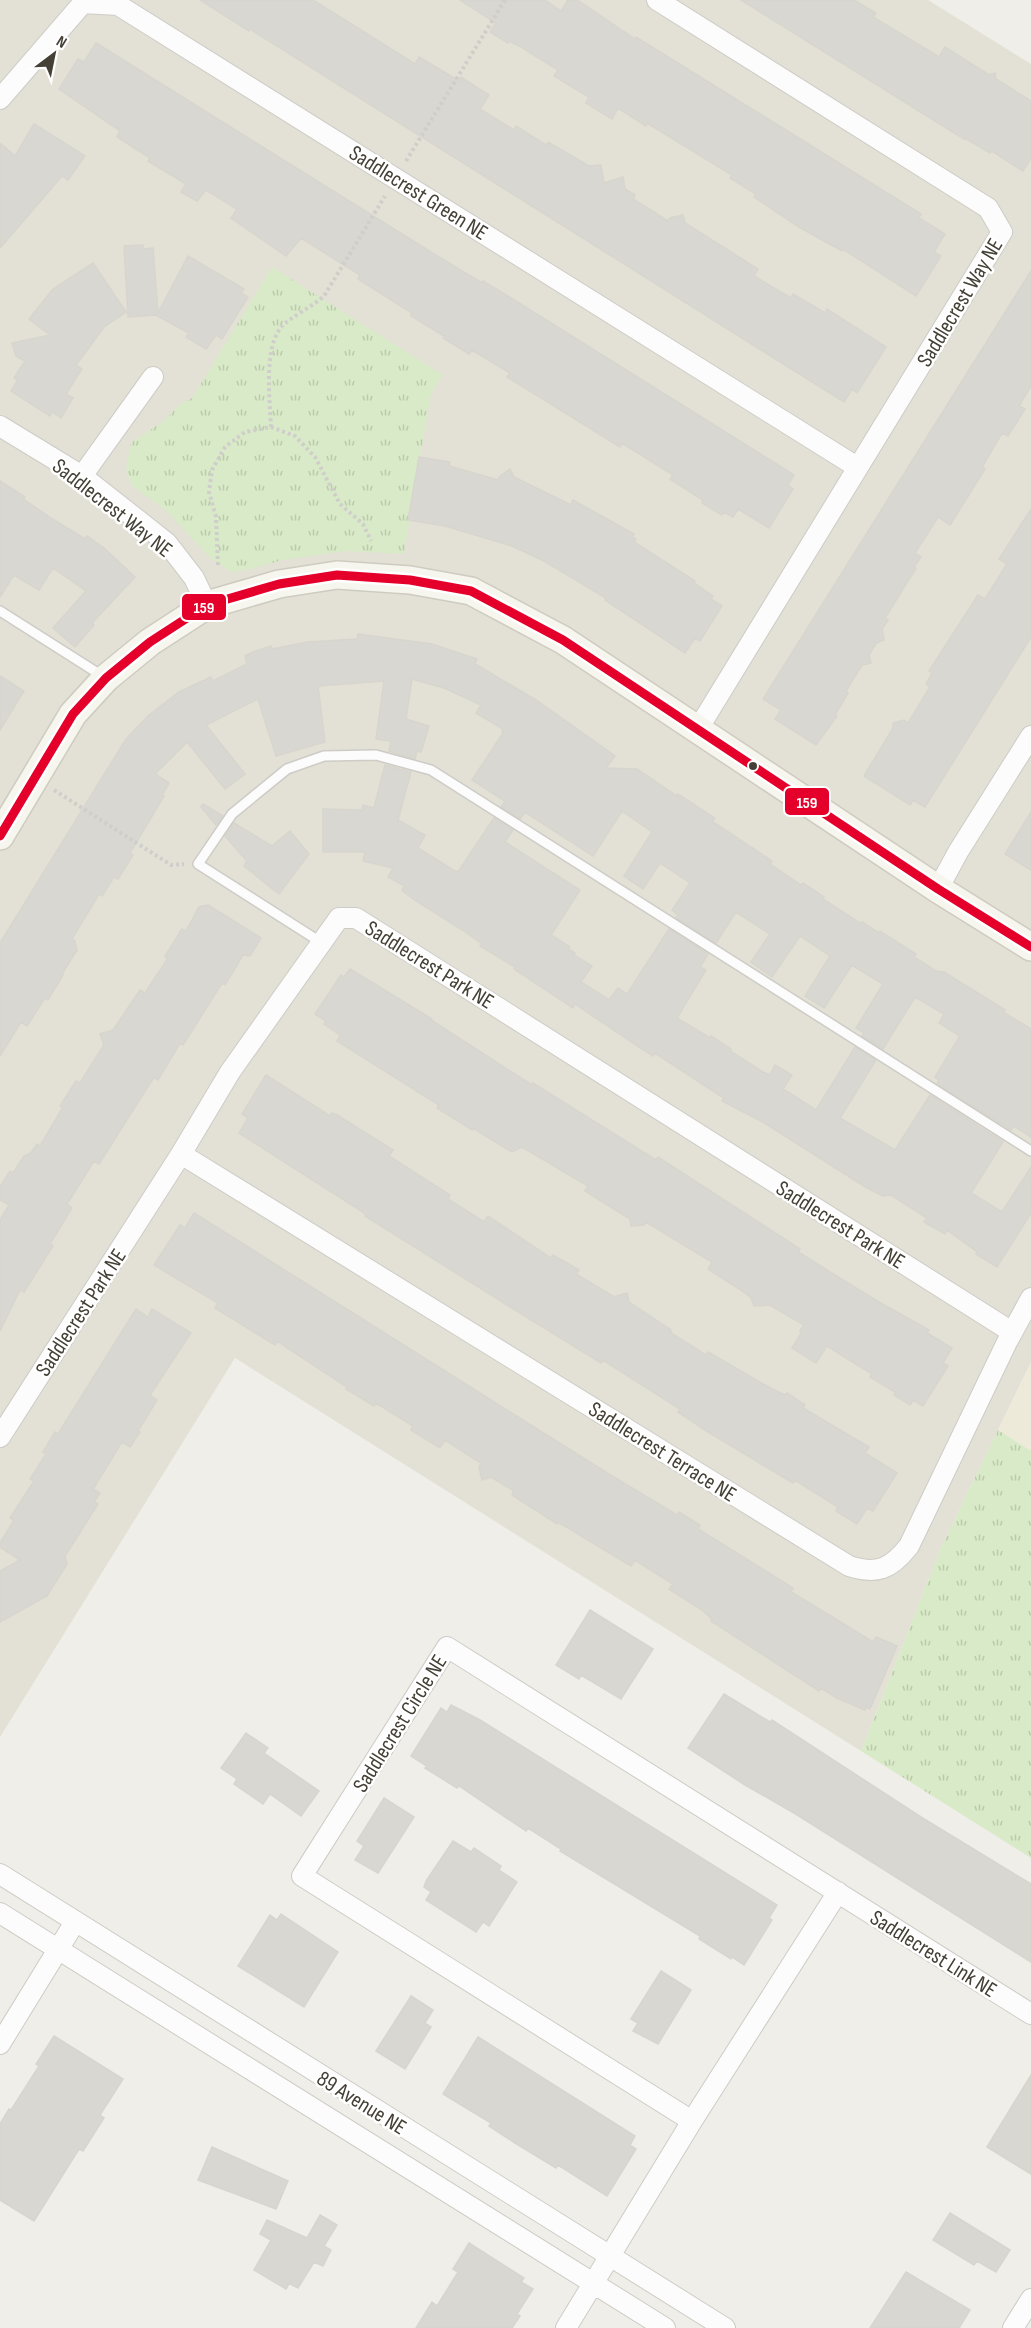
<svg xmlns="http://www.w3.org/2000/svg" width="1031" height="2328" font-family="'Sofia Sans Condensed',sans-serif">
	<defs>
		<pattern id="park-tufts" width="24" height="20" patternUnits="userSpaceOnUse" patternTransform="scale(1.5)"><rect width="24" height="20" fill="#d9eac8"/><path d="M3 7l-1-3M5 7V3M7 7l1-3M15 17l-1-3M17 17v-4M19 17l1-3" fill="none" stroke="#bccaac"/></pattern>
	</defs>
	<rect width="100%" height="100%" fill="#efeee8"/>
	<path fill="#e3e0d5" d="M0,0h928l103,64v1298l-91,188 -79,201 -626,-393 -235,379z"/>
	<path fill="#edeada" d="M1031,1362v89l-33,-21z"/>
	<path fill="url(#park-tufts)" d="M272,267l171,108 -12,19 -27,160 -58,-3 -63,9 -36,10 -16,2 -21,-14 -42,-46 -37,-27 -5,-16 5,-26 34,-23 15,-16 12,-6z
		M998,1430l33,21v407l-170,-107 79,-201z"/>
	<path fill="#d9d7d1" stroke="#d7d5ce" stroke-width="1.5" d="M200,0h113l102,64 4,-7 40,24 2,-4 28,18 -9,14 34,21 2,-4 30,19 2,-3 41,24 12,-1 3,18 19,-6 2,12 10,6 -2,4 35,22 2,-3 13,-3 2,8 73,46 -4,7 37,22 2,-4 32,19 2,-4 59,38 -29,46 -5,-4 -8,13 -594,-373 -1,2z
		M460,0h85l16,11 7,-11h9l58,39 1,-2 285,177 -2,4 26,16 -11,18 7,4 -25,40 -73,-47 -1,2 -43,-24 -45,-30 2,-3 -26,-16 2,-3 -85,-52 -1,3 -28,-18 -6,11 -26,-16 3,-6 -35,-21 4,-6 -37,-23 -12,-6 -1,2 -18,-11 6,-9z
		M741,0h113l22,13 -3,4 66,40 6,-10 44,28 6,-2 1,6 35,22v57l-8,13 -31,-20 -2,2 -25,-15 -1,1z
		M96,43l343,214 43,26 1,-2 28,17 283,177 -6,10 5,4 -24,39 -31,-19 -5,8 -9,-5 -2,3 -20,-12 1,-3 -33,-21 3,-4 -51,-32 -2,4 -113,-70 3,-4 -38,-23 -3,4 -26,-16 1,-2 -33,-20 1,-3 -54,-34 2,-4 -59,-37 -15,18 -55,-38 6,-9 -31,-19 -9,11 -16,-9 5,-8 -38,-23 2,-3 -33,-21 3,-6 -61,-42 19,-30 6,3z
		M34,124l51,32 -17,24 -6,-4 -62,72v-105l15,13z
		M143,245v4l10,-1 5,65 30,-57 56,33 -3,4 7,4 -26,42 -6,-4 -10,14 -20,-12 3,-4 -33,-18 -28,2 -4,-71z
		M93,263l33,49 -22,15 -28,38 6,4 -16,25 7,4 -12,20 -9,-6 -2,4 -39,-25 7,-11 -4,-2 11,-17 -9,-5 -4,-13 38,-8 -21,-16 24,-30z
		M1031,271v115l-12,20 6,3 -17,27 -6,-3 -20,34 3,2 -35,56 -12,-8 -23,36 6,4 -7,10 2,1 -31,50 3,2 -6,9 2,11 -8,3 -7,12 2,8 -9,2 -16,26 2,2 -13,22 2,1 -21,29 -41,-26 6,-9 -18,-11z
		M419,457l31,5 -1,4 49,14 1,-3 11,-8 4,8 12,6 45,22 2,-5 61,34 -2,3 4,2 -2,3 61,39 -1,2 19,13 -2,3 11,7 -22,35 -5,-3 -10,15 -80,-53 1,-2 -62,-37 -32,-15 -67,-20 -37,-6z
		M0,481l25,16 -2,2 28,19 34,21 2,-3 17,12 31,29 -43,46 2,2 -19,22 -22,-19 33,-37 -33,-23 -14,22 -25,-15 -14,22z
		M1031,509v128l-106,170 -12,-7 -3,5 -46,-29 29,-48v-5l11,-3 4,3 22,-36 -4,-3 6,-11 -3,-2 49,-76 7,4 22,-35 -8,-5z
		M358,634l74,10 45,15 -2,5 61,36 79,56 -9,12 31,1 40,27 1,-2 37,24 -3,3 60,40 -2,3 31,21 2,-2 21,14 -1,2 38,25 1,-2 17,11 1,-2 36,23 -2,3 22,14 8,1 61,38 -2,2 28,17v108l-17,-11 -3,4 -74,-46 2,-4 -4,-3 25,-41 -21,-13 5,-9 -29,-17 -32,52 -21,-13 2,-3 -8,-5 27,-44 -31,-19 -28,43 -19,-12 25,-40 -30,-20 -28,41 -21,-15 19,-28 -34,-22 -20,31 -40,-25 2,-3 -6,-5 18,-27 -30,-20 -17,26 -19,-13 28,-44 -30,-21 -29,45 -68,-44 -5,7 -19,-12 4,-6 -33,-21 31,-47 -1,-1 1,-3 -27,-16 5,-8 -37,-17 -32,-9 -6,40 23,7 -8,26 -4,-1 -2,8 -26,-8 2,-10 -15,-2 8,-58 -66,5 7,56 -49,14 -18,-57 -52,26 39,49 -20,15 -38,-47 -32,32 14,9 -7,12 2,1 -34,57 3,2 -15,24 -4,-2 -12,19 -3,-2 -27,45 3,2 2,9 -15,24 1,1 -15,25 -3,-2 -18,28 -6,-4 -21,34v-113l126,-204 23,-24 30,-23 32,-15 2,4 34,-17 -2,-8 8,-4 18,-6 1,3 36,-7 49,-3z
		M0,676l24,15 -24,39z
		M385,765l26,7 -13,48 27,15 -7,13 35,22 5,2 36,-54 19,12 -8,12 75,48 -29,45 19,12 -2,2 7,4 -1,2 18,11 -11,16 28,18 9,-12 9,6 42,-65 39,25 -8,13 6,3 -29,48 33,20 1,-2 20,13 -1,2 33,21 7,3 5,-10 17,10 -9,14 33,21 39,-63 21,13 -36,58 55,32 35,-55 73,47 -32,51 31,19 29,-45v46l-34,54 -21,-13 1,-2 -30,-22 -2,4 -21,-12 3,-4 -36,-23 -8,1 -16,-8 -104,-66 -41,-21 2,-3 -11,-7 -58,-38 -2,3 -14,-9 -64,-43 -2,4 -59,-39 1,-2 -35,-21 2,-2 -18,-13 -51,-32 -11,-9 3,-4 -17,-9 5,-9 -30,-7 2,-9h-42v-43l39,1 1,-5 11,3z
		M203,804l20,12 -7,9 -15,-18z
		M1031,812v58l-26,-16z
		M234,823l38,23 18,-15 19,23 -30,40 -35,-28 3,-5 -22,-25z
		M208,905l53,33 -11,18 -7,-1 -18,30 -3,-2 -39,62 -3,-2 -22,37 -4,-3 -55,87 -5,-3 -27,43 5,4 -22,36 3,2 -29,46 -4,-2 -20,41v-111l9,-15 -9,-5v-13l10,-16 3,2 11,-17 7,-3 6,-9 3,2 23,-39 -3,-1 16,-25 4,2 24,-38 -4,-11 13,-4 27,-40 5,3 23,-35 -3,-2 17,-27 4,2 13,-24z
		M350,969l82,50 -1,1 101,65 1,-2 123,77 2,-3 142,92 -2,3 79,49 52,29 -2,3 25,15 -9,15 5,3 -25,40 -10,-6 -3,5 -16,-10 1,-3 -25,-15 2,-3 -45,-28 -11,17 -24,-15 10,-16 -2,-1 4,-6 -34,-20 -16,1 -3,-8 -7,-6 -36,-23 4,-7 -66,-40 -2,3 -13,1 -1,-7 -45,-28 3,-5 -66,-39 -10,5 -39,-24 -1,2 -35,-22 2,-3 -102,-64 3,-6 -16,-11 2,-3 -11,-7 26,-39 3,2z
		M266,1075l64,41 2,-3 5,2 56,35 -4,6 61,39 -2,4 36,23 4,-6 63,42 2,-3 26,15 -3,4 38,23 13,-4 2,9 42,28v3l35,22 2,-3 66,38 11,5 2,-2 18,12 -2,3 66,39 -4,6 32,20 -24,38 -6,-3 -10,16 -21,-13 2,-4 -43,-27 -2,3 -88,-53 -27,-18 2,-3 -77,-49 -2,3 -89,-55 -147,-92 1,-2 -127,-81 9,-15 -6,-4z
		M194,1213l418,263 65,39 2,-3 21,13 -2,4 95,59 -2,4 43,26 39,24 3,-5 21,9 -27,63 -4,-2 -1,3 -28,-12 -16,-10 -2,3 -108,-70 1,-2 -10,-9 -33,-21 4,-5 -38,-24 -4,6 -73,-44 -1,2 -45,-29 2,-4 -23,-14 -9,3 -3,-13 2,-4 -36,-23 -5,8 -29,-18 2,-4 -37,-23 -2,3 -28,-17 1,-2 -70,-46 -2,4 -60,-37 3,-5 -64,-38 26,-40 5,3z
		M136,1309l12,8 4,-8 39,24 -41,62 7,5 -19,31 2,1 -10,15 -8,-5 -29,47 7,4 -6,9 4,2 -33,52 2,8 -20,32 -47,26v-51l20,-11 -20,-13v-4l14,-23 -4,-2 24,-37 -4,-2 16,-25 -3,-2 12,-20 3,2z
		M590,1610l63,39 -32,50 -40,-24 -2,4 -23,-14z
		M724,1694l46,28 2,-2 149,97 110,67v78l-237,-149 -49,-28 -57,-37z
		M451,1705l29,15 297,185 -8,13 3,2 -28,45 -12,-8 -1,2 -32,-20 1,-3 -140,-85 1,-2 -33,-21 -2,3 -67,-45 -2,2 -32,-20 2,-2 -16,-10 30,-48 6,4z
		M246,1733l22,15 -4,5 55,38 -18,25 -31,-22 -7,10 -29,-20 3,-5 -16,-11z
		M384,1798l30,19 -36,56 -23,-13 9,-14 -7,-5z
		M453,1841l18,11 3,-4 27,18 -2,4 18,12 -28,44 -6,-4 -7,10 -50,-32 5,-8 -7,-5 2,-6z
		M281,1914l57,38 -34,55 -66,-41 32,-51 7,5z
		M661,1971l30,19 -33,54 -25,-13 5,-8 -7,-4z
		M411,1996l22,14 -8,13 6,4 -26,42 -29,-18z
		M54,2036l69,43 -23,36 4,3 -21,33 -4,-2 -45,72 -34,-21v-76l9,-15 2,1 28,-44 -3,-2z
		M478,2037l157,99 -5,9 6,4 -29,47 -49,-31 -2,3 -41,-25 -26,-17 2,-3 -48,-29z
		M1031,2075v99l-44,-27z
		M212,2147l76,34 -12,28 -78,-29z
		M950,2213l60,37 -14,22 -19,-11 -3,4 -41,-25z
		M320,2215l17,10 -13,21 7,4 -8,16 -9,-4 -16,26 -8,-4 2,-5 -6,10 -32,-19 17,-30 -11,-6 7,-14 40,18z
		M469,2243l55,35 -3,4 12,7 -16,25 3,2 -8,12h-96l16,-26 5,4 21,-34 -5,-3z
		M906,2272l64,38 -11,18h-89z"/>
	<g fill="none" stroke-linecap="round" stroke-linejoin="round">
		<defs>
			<path id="lane" d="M0,611l104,66
				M322,943l-124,-79 34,-50 55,-45 37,-13 52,-1 55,15 600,381"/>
			<path id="street" d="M657,0l331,208 14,24 -304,497
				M0,99l83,-96 35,2 739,462
				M0,426l82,50 85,67 27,35 13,27
				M82,476l71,-99
				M938,889l20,-37 73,-116
				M181,1154l668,412c28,9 42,3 60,-20l98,-204 24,-44
				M0,1437l181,-283 49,-82 109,-154h17l656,414
				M0,1874l725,454
				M0,1913l665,415
				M0,2044l75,-122
				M692,2121l-390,-245 145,-229 584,367
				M566,2328l126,-207 146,-229
				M1013,2328l18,-29"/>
			<path id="secondary" d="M0,836l73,-122 33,-36 44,-36 57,-37 72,-21 58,-9 73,5 61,11 92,49 375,249 93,58"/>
		</defs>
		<use href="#lane" stroke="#cdccc6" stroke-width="12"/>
		<use href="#street" stroke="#cdccc6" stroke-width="22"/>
		<use href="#secondary" stroke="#ceccc0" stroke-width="30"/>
		<path stroke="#d0ceca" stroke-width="4" stroke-dasharray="3 3" stroke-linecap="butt" d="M406,161l99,-161
			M271,427c-1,-27 -8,-79 11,-101 8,-8 31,-20 42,-30l61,-100
			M218,565l-2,-48 -7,-25 3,-22 13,-23 20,-15 26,-5 24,9 20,21 25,47 23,20 8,17
			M54,790l117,75 13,-1"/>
		<use href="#lane" stroke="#fdfcfc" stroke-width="9"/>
		<use href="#street" stroke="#fdfcfc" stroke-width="20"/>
		<use href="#secondary" stroke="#f6f5ee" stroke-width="27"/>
		<defs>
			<path id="bus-1" d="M0,836l73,-122 33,-36 44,-36 57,-37 72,-21 58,-9 73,5 61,11 92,49 375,249 93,58"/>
		</defs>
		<use href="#bus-1" stroke="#fff" stroke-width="14"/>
		<use href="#bus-1" stroke="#e4002b" stroke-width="9"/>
	</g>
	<circle fill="#454035" stroke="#fff" stroke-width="2" cx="753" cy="766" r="5"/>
	<g text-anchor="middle" stroke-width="5" stroke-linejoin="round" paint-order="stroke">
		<g font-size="22" fill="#454035" stroke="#fff">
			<text transform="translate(419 192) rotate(32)" y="8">Saddlecrest Green NE</text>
			<text transform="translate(959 302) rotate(-59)" y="8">Saddlecrest Way NE</text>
			<text transform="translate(113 507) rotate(38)" y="8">Saddlecrest Way NE</text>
			<text transform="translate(430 964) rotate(32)" y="8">Saddlecrest Park NE</text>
			<text transform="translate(841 1224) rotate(32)" y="8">Saddlecrest Park NE</text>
			<text transform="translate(80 1312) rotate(-57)" y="8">Saddlecrest Park NE</text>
			<text transform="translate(663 1451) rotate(32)" y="8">Saddlecrest Terrace NE</text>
			<text transform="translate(399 1723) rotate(-58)" y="8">Saddlecrest Circle NE</text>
			<text transform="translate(934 1953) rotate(32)" y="8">Saddlecrest Link NE</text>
			<text transform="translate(362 2102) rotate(32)" y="8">89 Avenue NE</text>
		</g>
	</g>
	<g stroke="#fff" stroke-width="2">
		<rect x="181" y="593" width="46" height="28" rx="6" fill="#e4002b"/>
		<rect x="784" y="787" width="46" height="29" rx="6" fill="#e4002b"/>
	</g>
	<g font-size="16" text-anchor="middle" font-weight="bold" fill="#fff">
		<text x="204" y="613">159</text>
		<text x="807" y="808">159</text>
	</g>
	<g transform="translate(54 54) rotate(32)" stroke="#ffffff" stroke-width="4.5" paint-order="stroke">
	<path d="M0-4.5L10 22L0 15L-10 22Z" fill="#454035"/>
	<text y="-9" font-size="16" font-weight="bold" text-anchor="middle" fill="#454035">N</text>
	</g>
</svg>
